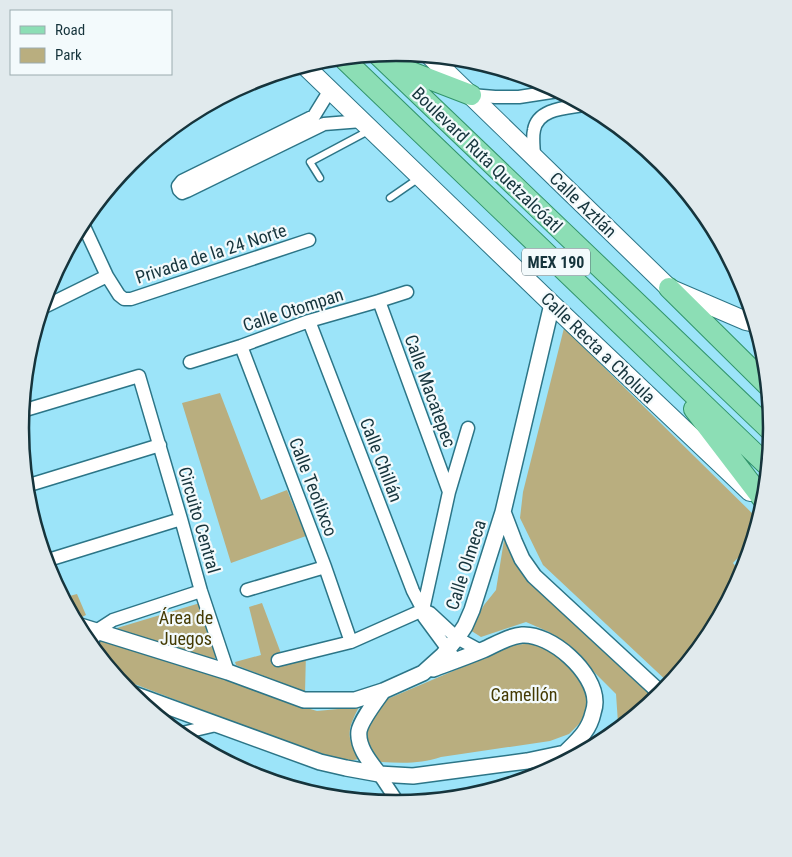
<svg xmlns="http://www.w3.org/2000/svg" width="792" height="857" font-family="'Roboto Condensed',sans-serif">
	<rect width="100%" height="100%" fill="#9ce4f9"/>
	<path fill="#b9ae7f" d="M564,328l195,192 -7,23 -19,20 9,12 -34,63 -38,46 -127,-119 -23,-47 3,-26z
		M220,393l41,107 26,-10 19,46 -75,27 -49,-160z
		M504,540l23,37 129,122 -49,40h-2l13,-16 -2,-29 -40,-40 -27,-22 -23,-10 -45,15 -11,-7 14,-25 12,-15z
		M77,594l9,21 -4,2h-9l-11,-19z
		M200,603l16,54 -2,2 -96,-29 -1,-2z
		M262,603l20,53 24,-4 -1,41 -69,-28 -1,-3 26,-7 -12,-48z
		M101,636l131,45 48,19 37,11 42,-4c-12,23 -13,30 0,52l-10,2 -17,-4 -56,-19 -160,-61 -23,-28z
		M534,643l18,9 19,17 16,17 3,17 -8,18 -13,13 -19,7 -109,16c-20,7 -39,6 -60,5l-8,-7 -9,-17 1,-15 20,-23 129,-55z"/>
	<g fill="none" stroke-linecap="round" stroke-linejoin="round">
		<defs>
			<path id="service" d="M320,178l-10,-16 60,-32
				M390,198l29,-20"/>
			<path id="minor" d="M330,90l-16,26 -132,65 -4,5 1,4 3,3 5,-2 137,-67 38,-3
				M471,95l24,2h24l39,-6
				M534,158c0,-9 -2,-20 0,-28 4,-22 33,-22 50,-25
				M82,222l25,54 12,19 5,4h7l178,-59
				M379,301l70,191
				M42,308l65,-32
				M309,321l104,270 10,19 1,7 28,38
				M241,346l84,221 26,75
				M190,362l51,-16 68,-25 70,-20 28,-9
				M22,411l117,-35 42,143 20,72 27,81
				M26,486l134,-41
				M45,561l136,-42
				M247,590l78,-23
				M423,610l26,-118 19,-64
				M423,610l7,3 27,25 24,13
				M91,647l5,-16 17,-11 88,-29
				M278,660l73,-18 72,-32
				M178,734l38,-9
				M379,774l20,30"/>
			<path id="tertiary" d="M503,512l11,29 8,18 12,17 120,111 7,8
				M77,625l151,47 76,28h51l28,-9 40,-18 20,-18 14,-17 8,-12 7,-16 31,-98 49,-208
				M433,669c16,-6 33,-12 50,-19 12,-5 25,-14 39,-15 29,-2 73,37 73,67 0,4 -1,8 -2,11 -4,18 -15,27 -28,40
				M128,692l192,70 26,6 33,6 34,2 114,-15 38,-8 22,-2
				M379,774c-9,-12 -22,-27 -20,-43 2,-11 17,-30 24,-40"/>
			<path id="secondary" d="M430,56l239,232 77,33 9,2
				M304,65l248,239 198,188"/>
			<path id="primary" d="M377,54l395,378
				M343,58l425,408
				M393,65l78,30
				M669,288l99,98
				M694,409l71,93"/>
		</defs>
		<use href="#service" stroke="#2c7587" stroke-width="9"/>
		<use href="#minor" stroke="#2c7587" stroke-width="15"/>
		<use href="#tertiary" stroke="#2c7587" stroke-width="18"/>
		<use href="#secondary" stroke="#2c7587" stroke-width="20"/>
		<use href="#primary" stroke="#31946b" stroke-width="22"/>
		<use href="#service" stroke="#fff" stroke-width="6"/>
		<use href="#minor" stroke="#fff" stroke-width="12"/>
		<use href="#tertiary" stroke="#fff" stroke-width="15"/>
		<use href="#secondary" stroke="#fff" stroke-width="18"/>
		<use href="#primary" stroke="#8cdeb5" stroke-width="20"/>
	</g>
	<g text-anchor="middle" stroke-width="4.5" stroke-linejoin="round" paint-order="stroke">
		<rect fill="#f3fafc" stroke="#586f76" stroke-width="1" x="522" y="248.5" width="68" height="27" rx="4"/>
		<g font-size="16" font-weight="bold" fill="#16343c">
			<text x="556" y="268">MEX 190</text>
		</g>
		<g font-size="18" fill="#16343c" stroke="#f3fafc">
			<text transform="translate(487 160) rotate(44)" y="6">Boulevard Ruta Quetzalcóatl</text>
			<text transform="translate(583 205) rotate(44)" y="6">Calle Aztlán</text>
			<text transform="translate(211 254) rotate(-18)" y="6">Privada de la 24 Norte</text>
			<text transform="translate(293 310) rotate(-18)" y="6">Calle Otompan</text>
			<text transform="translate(598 348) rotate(44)" y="6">Calle Recta a Cholula</text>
			<text transform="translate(430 391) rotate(70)" y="6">Calle Macatepec</text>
			<text transform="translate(381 460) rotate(69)" y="6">Calle Chillán</text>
			<text transform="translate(313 487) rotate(69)" y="6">Calle Teotlixco</text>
			<text transform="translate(199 520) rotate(74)" y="6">Circuito Central</text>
			<text transform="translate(466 565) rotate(-72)" y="6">Calle Olmeca</text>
		</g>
		<g font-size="18" fill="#443a03" stroke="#f3fafc">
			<text x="186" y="624">Área de<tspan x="186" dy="21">Juegos</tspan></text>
			<text x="524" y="701">Camellón</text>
		</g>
	</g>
	<path d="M0 0H792V857H0ZM29 428a367 367 0 1 1 734 0a367 367 0 1 1-734 0Z" fill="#e1eaed" fill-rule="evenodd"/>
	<path fill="none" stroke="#16343c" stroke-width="2.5" d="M29 428a367 367 0 1 1 734 0a367 367 0 1 1-734 0Z"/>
	<rect x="10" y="10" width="162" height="65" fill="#f3fafc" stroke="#9babaf"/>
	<rect x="20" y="26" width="25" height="8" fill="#8cdeb5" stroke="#9babaf"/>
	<text x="55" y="35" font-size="15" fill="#16343c">Road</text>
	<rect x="20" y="48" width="25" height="15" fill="#b9ae7f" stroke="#9babaf"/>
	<text x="55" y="60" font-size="15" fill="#16343c">Park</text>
</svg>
